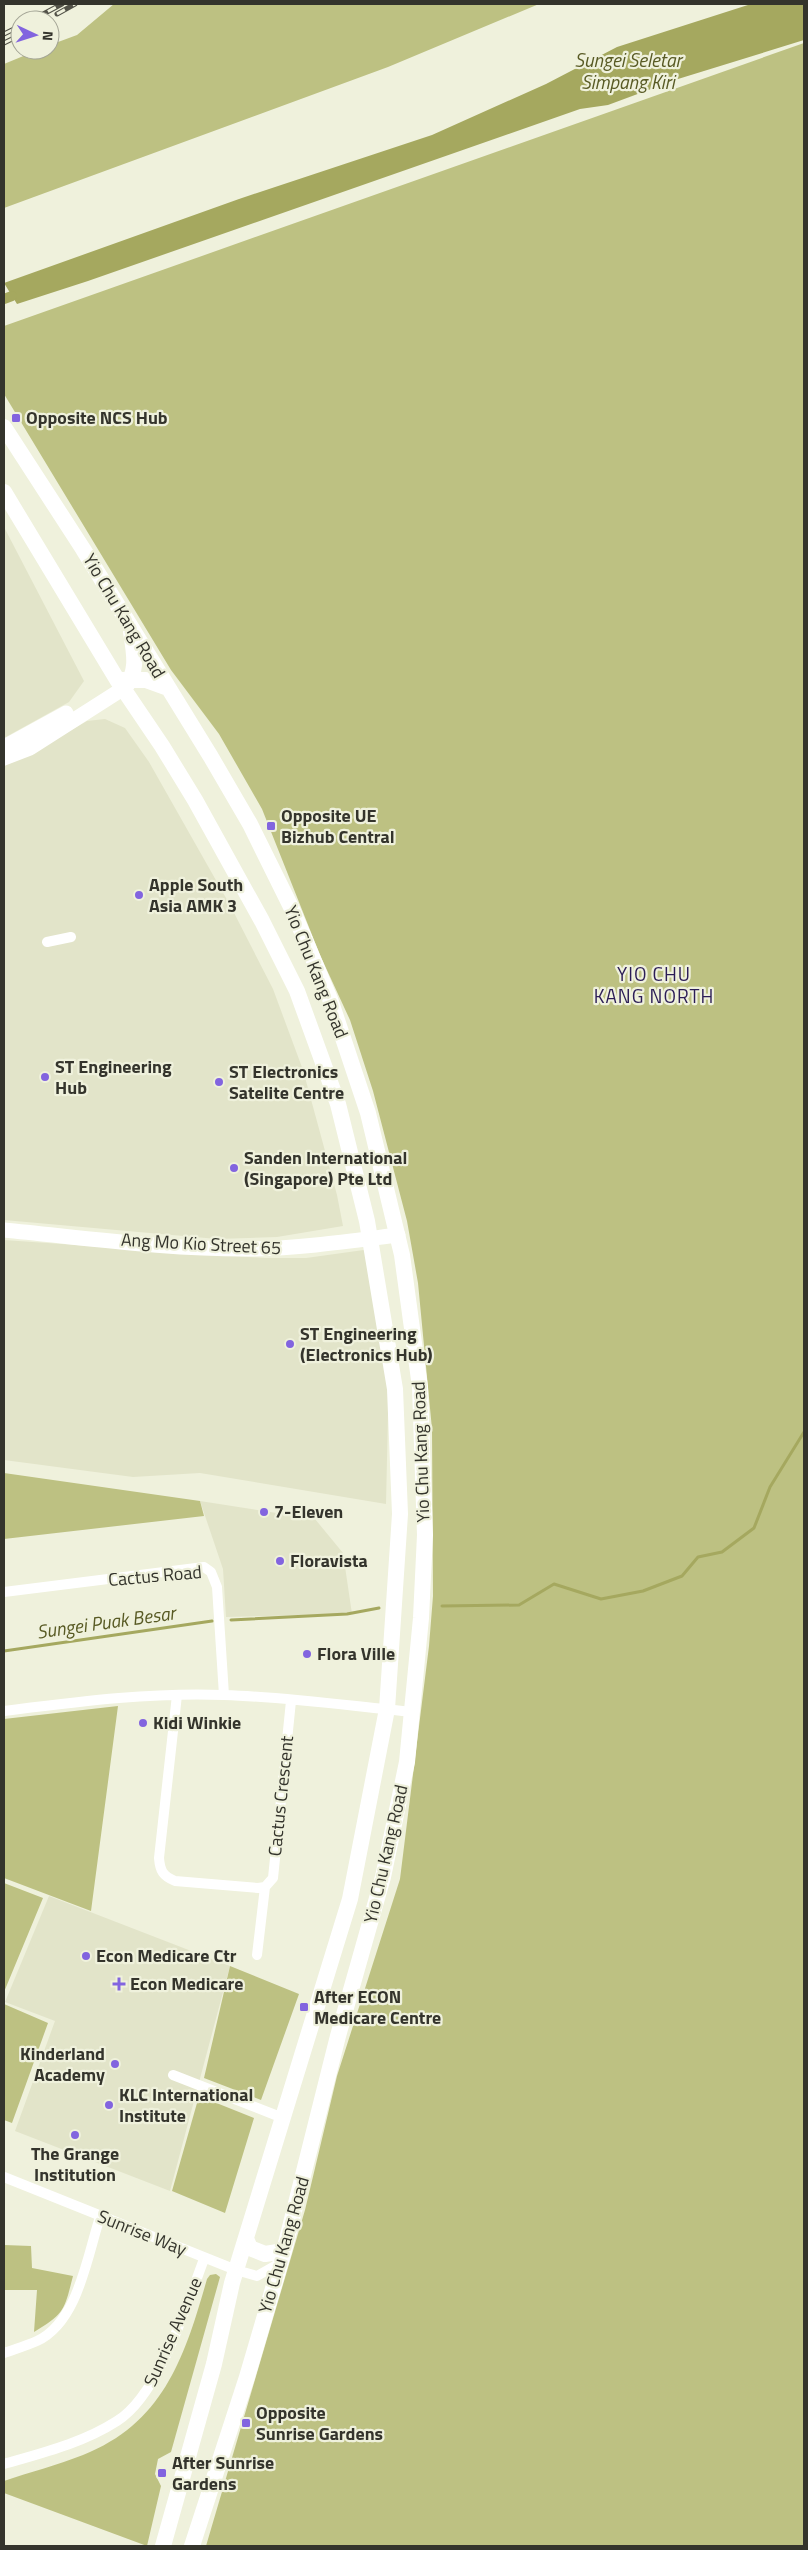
<svg xmlns="http://www.w3.org/2000/svg" width="808" height="2550" font-family="'Titillium Web',sans-serif">
	<rect width="100%" height="100%" fill="#eff1dc"/>
	<path fill="#e2e4c9" d="M4,527l80,154 -15,21 -65,36z
		M105,719l20,9 24,34 81,143 43,84 30,81 34,125 6,31 -66,11 -60,2 -213,-19v-454l22,-10 61,-35z
		M4,1240l261,18h41l65,-9 18,120 -3,135 -186,-31 -67,4 -129,-17z
		M200,1501l115,18 28,34 9,61 -126,3 -3,-48z
		M49,1896l181,70 -60,225 -155,-60 40,-110 -50,-19z"/>
	<path fill="#bdc182" d="M114,4h425l-151,63 -384,141v-144l34,-14h12v-5l27,-10z
		M804,43v2503h-598l99,-336 32,-134 63,-197 29,-233 4,-50 -1,-167 -14,-146 -11,-62 -34,-130 -23,-71 -30,-65 -58,-146 -43,-75 -48,-64 -167,-276v-68z
		M4,1473l196,28 4,15 -200,23z
		M118,1706l-27,205 -87,-33v-159z
		M4,1883l39,15 -39,94z
		M230,1966l69,28 -38,106 -57,-22z
		M4,2004l44,19 -36,100 -8,-3z
		M199,2096l55,22 -29,95 -53,-22z
		M4,2245l27,1 1,22 41,8c-9,35 -8,37 -39,56l3,-42h-33z
		M216,2274l4,3 -49,175 -13,7 -3,15 6,12 -14,60 -143,-53v-12c26,-9 54,-16 79,-26 81,-32 102,-99 124,-176l3,-4z"/>
	<path fill="#a5a85f" d="M751,4h53v36l-126,39 -70,26 -28,4 -492,172 -71,23 -13,-21 235,-84 193,-64 114,-51 71,-37z"/>
	<g fill="none" stroke-linecap="round" stroke-linejoin="round">
		<path stroke="#a5a85f" stroke-width="3" d="M442,1606l77,-1 35,-21 47,15 42,-8 39,-15 16,-19 24,-5 32,-24 16,-41 34,-55
			M231,1620l116,-6 32,-6
			M4,1651l208,-30"/>
		<path stroke="#a5a85f" stroke-width="10" d="M4,299l8,-3"/>
		<path stroke="#fff" stroke-width="10" d="M47,942l24,-5
			M4,1592l200,-25 7,5 6,15 7,108
			M177,1695l-18,163c1,13 4,18 16,23l83,7 7,-1 8,-9 18,-177
			M4,1711c72,-9 147,-19 220,-16 63,2 126,11 189,17
			M257,1955l8,-68
			M173,2075l110,43
			M4,2177l232,93 21,6 23,-13
			M4,2353c11,-4 22,-7 33,-12 41,-19 50,-84 63,-124
			M4,2464c38,-11 79,-21 113,-43 42,-26 70,-117 87,-162"/>
		<path stroke="#fff" stroke-width="15" d="M4,747l62,-34
			M4,758l26,-10 94,-60
			M4,1230c82,8 167,20 250,19 48,-1 96,-8 144,-14"/>
		<path stroke="#fff" stroke-width="16" d="M4,427l79,122 128,208 39,67 43,87 37,88 38,114 34,142 18,132 5,148 -4,83 -14,144 -24,115 -45,159 -54,215 -37,126 -55,169
			M4,492l114,189 44,65 33,54 67,121 35,70 41,113 29,117 28,168 5,125 -13,195 -37,190 -118,384 -18,81 -51,182
			M122,680h24l22,8
			M124,688c15,-15 10,-36 7,-56
			M247,2241l3,7 15,6 19,-3"/>
		<defs>
			<path id="rail" d="M57,14l18,-10
				M32,20l30,-16
				M4,34l16,-8
				M4,43l16,-8"/>
		</defs>
		<use href="#rail" stroke="#525248" stroke-width="5"/>
		<use href="#rail" stroke="#eff1dc" stroke-width="3" stroke-dasharray="9" stroke-linecap="butt"/>
	</g>
	<g fill="#8264df" stroke="#eff1dc" stroke-width="2">
		<rect x="11" y="413" width="10" height="10" rx="2.5"/>
		<rect x="266" y="821" width="10" height="10" rx="2.5"/>
		<circle cx="139" cy="895" r="5"/>
		<circle cx="45" cy="1077" r="5"/>
		<circle cx="219" cy="1082" r="5"/>
		<circle cx="234" cy="1168" r="5"/>
		<circle cx="290" cy="1344" r="5"/>
		<circle cx="264" cy="1512" r="5"/>
		<circle cx="280" cy="1561" r="5"/>
		<circle cx="307" cy="1654" r="5"/>
		<circle cx="143" cy="1723" r="5"/>
		<circle cx="86" cy="1956" r="5"/>
		<path d="M116.5 1976.5h5v5h5v5h-5v5h-5v-5h-5v-5h5z"/>
		<rect x="299" y="2002" width="10" height="10" rx="2.5"/>
		<circle cx="115" cy="2064" r="5"/>
		<circle cx="109" cy="2105" r="5"/>
		<circle cx="75" cy="2135" r="5"/>
		<rect x="241" y="2418" width="10" height="10" rx="2.5"/>
		<rect x="157" y="2468" width="10" height="10" rx="2.5"/>
	</g>
	<g text-anchor="middle" stroke-width="4.5" stroke-linejoin="round" paint-order="stroke">
		<g font-size="18" font-weight="bold" fill="#34342c" stroke="#eff1dc" text-anchor="start">
			<text x="26" y="424">Opposite NCS Hub</text>
			<text x="281" y="822">Opposite UE<tspan x="281" dy="21">Bizhub Central</tspan></text>
			<text x="149" y="891">Apple South<tspan x="149" dy="21">Asia AMK 3</tspan></text>
			<text x="55" y="1073">ST Engineering<tspan x="55" dy="21">Hub</tspan></text>
			<text x="229" y="1078">ST Electronics<tspan x="229" dy="21">Satelite Centre</tspan></text>
			<text x="244" y="1164">Sanden International<tspan x="244" dy="21">(Singapore) Pte Ltd</tspan></text>
			<text x="300" y="1340">ST Engineering<tspan x="300" dy="21">(Electronics Hub)</tspan></text>
			<text x="274" y="1518">7-Eleven</text>
			<text x="290" y="1567">Floravista</text>
			<text x="317" y="1660">Flora Ville</text>
			<text x="153" y="1729">Kidi Winkie</text>
			<text x="96" y="1962">Econ Medicare Ctr</text>
			<text x="130" y="1990">Econ Medicare</text>
			<text x="314" y="2003">After ECON<tspan x="314" dy="21">Medicare Centre</tspan></text>
			<text x="105" y="2060" text-anchor="end">Kinderland<tspan x="105" dy="21">Academy</tspan></text>
			<text x="119" y="2101">KLC International<tspan x="119" dy="21">Institute</tspan></text>
			<text x="75" y="2160" text-anchor="middle">The Grange<tspan x="75" dy="21">Institution</tspan></text>
			<text x="256" y="2419">Opposite<tspan x="256" dy="21">Sunrise Gardens</tspan></text>
			<text x="172" y="2469">After Sunrise<tspan x="172" dy="21">Gardens</tspan></text>
		</g>
		<g font-size="18" fill="#34342c" stroke="#eff1dc">
			<text transform="translate(124 616) rotate(59)" y="6">Yio Chu Kang Road</text>
			<text transform="translate(316 972) rotate(68)" y="6">Yio Chu Kang Road</text>
			<text transform="translate(201 1244) rotate(3)" y="6">Ang Mo Kio Street 65</text>
			<text transform="translate(421 1452) rotate(-92)" y="6">Yio Chu Kang Road</text>
			<text transform="translate(155 1576) rotate(-5)" y="6">Cactus Road</text>
			<text transform="translate(281 1796) rotate(-84)" y="6">Cactus Crescent</text>
			<text transform="translate(386 1854) rotate(-77)" y="6">Yio Chu Kang Road</text>
			<text transform="translate(142 2233) rotate(22)" y="6">Sunrise Way</text>
			<text transform="translate(284 2245) rotate(-74)" y="6">Yio Chu Kang Road</text>
			<text transform="translate(173 2332) rotate(-66)" y="6">Sunrise Avenue</text>
		</g>
		<g font-size="19" font-style="italic" fill="#585a24" stroke="#eff1dc">
			<text x="628" y="67">Sungei Seletar<tspan x="628" dy="22">Simpang Kiri</tspan></text>
			<text transform="translate(106 1622) rotate(-8)" y="7">Sungei Puak Besar</text>
		</g>
		<g font-size="19" letter-spacing="1" fill="#2b1c56" stroke="#eff1dc">
			<text x="654" y="981">YIO CHU<tspan x="654" dy="22">KANG NORTH</tspan></text>
		</g>
	</g>
	<rect width="808" height="2550" fill="none" stroke="#34342c" stroke-width="10"/>
	<g transform="translate(35 35) rotate(94)"><circle r="24" fill="#eff1dc" stroke="#a4a596"/>
	<path d="M0-4L9 19L0 12L-9 19Z" fill="#8264df"/>
	<text y="-8" font-size="14" font-weight="bold" text-anchor="middle" fill="#34342c">N</text>
	</g>
</svg>
